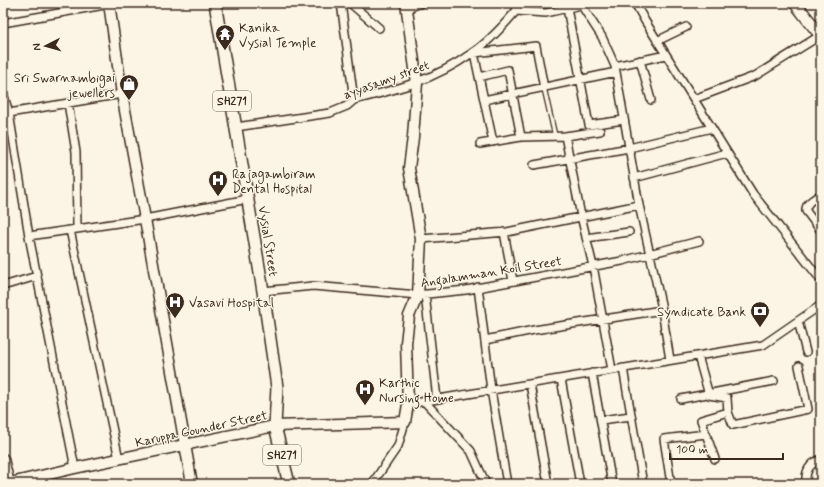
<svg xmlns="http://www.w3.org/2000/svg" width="824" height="487" font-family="Mynerve,sans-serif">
	<rect width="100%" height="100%" fill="#fcf5e5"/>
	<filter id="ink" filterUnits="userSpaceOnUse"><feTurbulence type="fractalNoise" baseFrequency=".025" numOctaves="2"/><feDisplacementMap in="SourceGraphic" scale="8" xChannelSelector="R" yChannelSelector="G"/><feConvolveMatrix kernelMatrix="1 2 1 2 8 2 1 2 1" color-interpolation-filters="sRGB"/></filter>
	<g filter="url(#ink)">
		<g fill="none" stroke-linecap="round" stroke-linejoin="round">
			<defs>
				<path id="lane" d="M544,88l11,48"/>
				<path id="street" d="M341,3l13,97
					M350,3l29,25
					M580,3l22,34 13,29 24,139 22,99 9,56
					M635,3l10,18 108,173 68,86
					M407,8l15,-5
					M567,8l22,117 35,-5
					M516,11l30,2 35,-8
					M3,23l107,-19
					M657,41l29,-14
					M640,60l11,40
					M615,66l51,-11
					M479,77l29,-7 13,67
					M544,88l-8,-42 -62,7 10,47 132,-28
					M3,93l6,20 20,123 46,232
					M694,99l61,-23 66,-41
					M484,100l9,42
					M68,103l8,49 1,76
					M3,113h6l113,-19
					M236,127l94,-14 17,-7 7,-6c45,-11 80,-20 118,-47 16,-10 32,-28 44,-42l2,-8
					M565,136l16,80 12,50 19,104
					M480,144l41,-7 44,-1 35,-5
					M534,165l95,-17 83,-20
					M634,178l93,-25
					M821,194c-6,5 -16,8 -15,17l15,20
					M70,230l49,229
					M504,232l9,49
					M29,236l116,-17 103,-20
					M586,238l43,-6
					M421,239l86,-7 132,-27
					M3,286l34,-10
					M478,287l13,103 16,94
					M263,291l50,-5 105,9 48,-5 156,-29 77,-20
					M425,294l12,105
					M798,321l8,31
					M485,340l49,-10 128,-20
					M698,356l11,39 18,3 1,14 -27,8 14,39
					M623,368l20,116
					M592,373l20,111
					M561,379l19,105
					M530,384l18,100
					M681,399l93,-18
					M424,401l47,50 15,33
					M408,404l355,-59 58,-40
					M728,412l5,13 75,-16 -9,-43
					M601,420l30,-4
					M372,484l26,-38 7,-24
					M671,484l-7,-45 42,-5
					M806,484c-1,-13 3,-20 15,-25"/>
				<path id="secondary" d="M109,3l13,91 23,125 47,265
					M3,459l6,25
					M6,484l69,-16 200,-42 130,-4 3,-18 -2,-61 3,-27 9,-21 3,-56 -12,-71 4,-31 4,-54 -11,-80"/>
				<path id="primary" d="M215,3l48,288 14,96 -2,39 14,58
					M795,3l26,33"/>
			</defs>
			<use href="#lane" stroke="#3b2a1e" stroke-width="6"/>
			<use href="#street" stroke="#3b2a1e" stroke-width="10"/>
			<use href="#secondary" stroke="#3b2a1e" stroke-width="13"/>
			<use href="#primary" stroke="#3b2a1e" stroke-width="14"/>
			<use href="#lane" stroke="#fcf5e5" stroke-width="3.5"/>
			<use href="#street" stroke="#fcf5e5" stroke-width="7"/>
			<use href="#secondary" stroke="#fcf5e5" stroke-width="10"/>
			<use href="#primary" stroke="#fcf5e5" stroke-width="11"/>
		</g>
	</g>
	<defs>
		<symbol id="temple-pin" viewBox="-11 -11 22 30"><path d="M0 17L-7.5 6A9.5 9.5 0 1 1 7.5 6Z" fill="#3b2a1e" stroke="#fcf5e5"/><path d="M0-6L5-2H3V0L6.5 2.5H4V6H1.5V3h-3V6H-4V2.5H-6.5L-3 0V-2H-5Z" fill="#fff"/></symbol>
		<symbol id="shop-pin" viewBox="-11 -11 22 30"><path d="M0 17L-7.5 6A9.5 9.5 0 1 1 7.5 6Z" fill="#3b2a1e" stroke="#fcf5e5"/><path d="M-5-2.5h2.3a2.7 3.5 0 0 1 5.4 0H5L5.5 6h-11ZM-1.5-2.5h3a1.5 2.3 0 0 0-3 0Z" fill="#fff"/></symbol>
		<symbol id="hospital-pin" viewBox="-11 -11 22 30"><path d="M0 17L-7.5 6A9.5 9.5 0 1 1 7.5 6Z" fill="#3b2a1e" stroke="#fcf5e5"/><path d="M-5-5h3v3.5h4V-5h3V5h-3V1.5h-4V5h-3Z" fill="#fff"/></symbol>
		<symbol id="bank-pin" viewBox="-11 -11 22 30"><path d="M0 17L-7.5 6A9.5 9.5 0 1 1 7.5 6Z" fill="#3b2a1e" stroke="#fcf5e5"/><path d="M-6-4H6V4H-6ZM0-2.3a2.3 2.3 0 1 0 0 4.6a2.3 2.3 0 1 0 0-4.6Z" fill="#fff"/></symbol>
	</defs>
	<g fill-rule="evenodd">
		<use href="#temple-pin" x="214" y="23" width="22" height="30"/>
		<use href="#shop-pin" x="118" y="73" width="22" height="30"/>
		<use href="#hospital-pin" x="207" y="169" width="22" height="30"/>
		<use href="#hospital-pin" x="164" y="291" width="22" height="30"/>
		<use href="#bank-pin" x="749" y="300" width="22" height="30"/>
		<use href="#hospital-pin" x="354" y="378" width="22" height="30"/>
	</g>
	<g text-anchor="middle" stroke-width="3" stroke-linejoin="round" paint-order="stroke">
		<g fill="#fcf5e5" stroke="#75675a" stroke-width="1">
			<rect x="213" y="91" width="38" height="20" rx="3"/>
			<rect x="263" y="445" width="38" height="20" rx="3"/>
		</g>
		<g font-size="12" font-weight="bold" fill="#3b2a1e">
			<text x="232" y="105">SH271</text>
			<text x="282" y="459">SH271</text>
		</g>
		<g font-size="13" fill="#3b2a1e" stroke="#fcf5e5" text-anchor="start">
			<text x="239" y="32">Kanika<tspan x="239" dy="15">Vysial Temple</tspan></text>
			<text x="115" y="82" text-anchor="end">Sri Swarnambigai<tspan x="115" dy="15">jewellers</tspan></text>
			<text x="232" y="178">Rajagambiram<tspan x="232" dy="15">Dental Hospital</tspan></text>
			<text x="189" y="307">Vasavi Hospital</text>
			<text x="746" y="316" text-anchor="end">Syndicate Bank</text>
			<text x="379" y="387">Karthic<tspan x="379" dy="15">Nursing Home</tspan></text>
		</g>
		<g font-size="13" fill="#3b2a1e" stroke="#fcf5e5">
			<text transform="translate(386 79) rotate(-20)" y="5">ayyasamy street</text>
			<text transform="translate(269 241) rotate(81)" y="5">Vysial Street</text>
			<text transform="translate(491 271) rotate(-9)" y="5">Angalamman Koil Street</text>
			<text transform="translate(201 428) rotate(-12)" y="5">Karuppa Gounder Street</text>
		</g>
	</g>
	<rect width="824" height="487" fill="none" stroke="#fcf5e5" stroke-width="16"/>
	<rect x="8" y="8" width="808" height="471" fill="none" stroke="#3b2a1e" stroke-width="1.5" filter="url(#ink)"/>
	<g transform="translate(46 46) rotate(264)" stroke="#fcf5e5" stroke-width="3" paint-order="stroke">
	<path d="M0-3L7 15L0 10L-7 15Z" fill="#3b2a1e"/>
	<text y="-6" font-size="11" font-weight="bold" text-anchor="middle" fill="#3b2a1e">N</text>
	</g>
	<path d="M670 453v6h113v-6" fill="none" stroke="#3b2a1e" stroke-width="2"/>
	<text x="676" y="453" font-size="12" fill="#3b2a1e" stroke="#fcf5e5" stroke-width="3" paint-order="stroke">100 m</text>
</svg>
